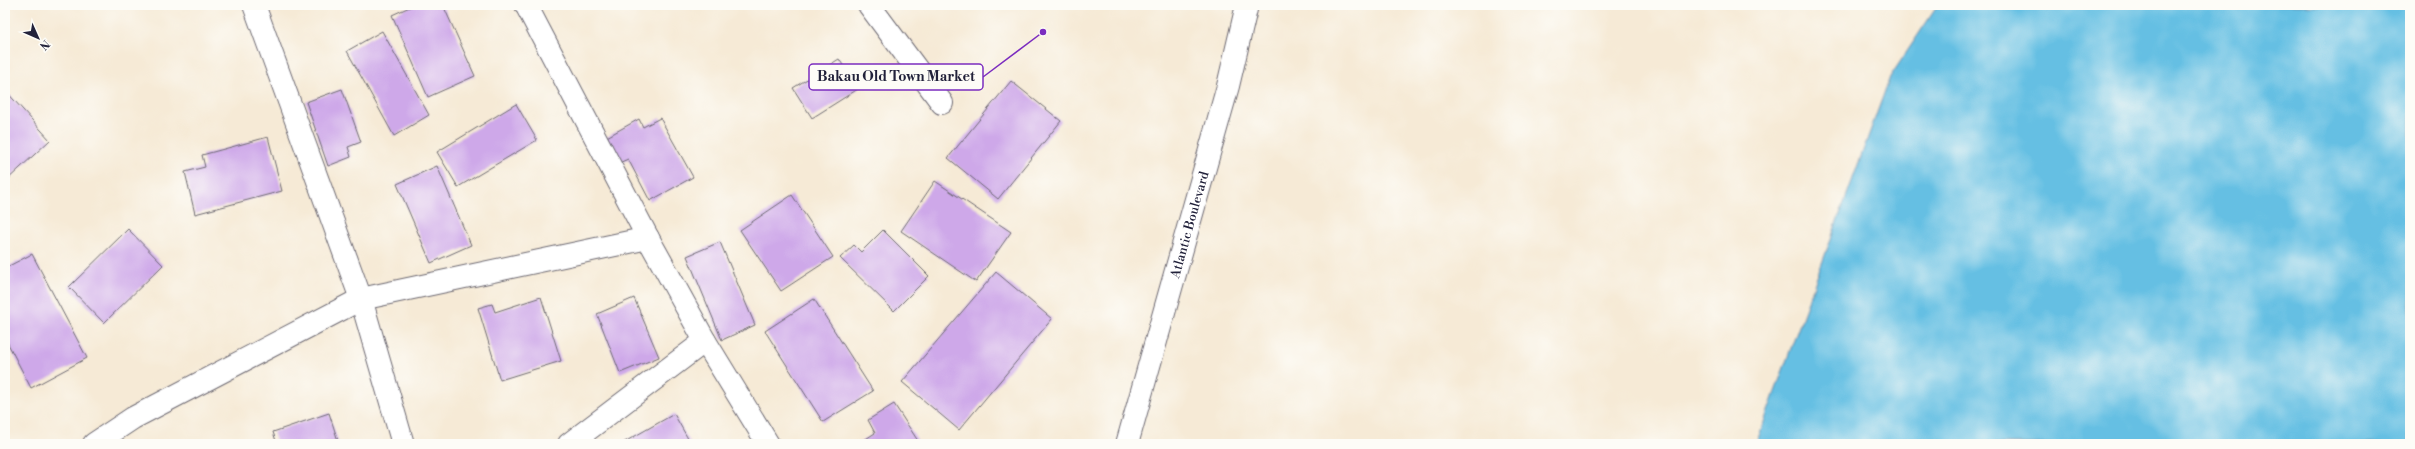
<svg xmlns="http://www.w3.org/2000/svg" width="2415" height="449" font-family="'Libre Bodoni',serif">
	<rect width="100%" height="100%" fill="#fdfcf7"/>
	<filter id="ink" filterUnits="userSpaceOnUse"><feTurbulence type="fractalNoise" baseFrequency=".025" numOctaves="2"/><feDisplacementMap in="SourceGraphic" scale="8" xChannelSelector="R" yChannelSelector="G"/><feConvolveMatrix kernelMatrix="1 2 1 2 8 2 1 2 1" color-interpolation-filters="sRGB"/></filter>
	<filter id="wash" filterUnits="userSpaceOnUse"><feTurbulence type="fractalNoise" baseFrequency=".012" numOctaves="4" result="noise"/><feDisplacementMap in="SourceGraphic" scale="16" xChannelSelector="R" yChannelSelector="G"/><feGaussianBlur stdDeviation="0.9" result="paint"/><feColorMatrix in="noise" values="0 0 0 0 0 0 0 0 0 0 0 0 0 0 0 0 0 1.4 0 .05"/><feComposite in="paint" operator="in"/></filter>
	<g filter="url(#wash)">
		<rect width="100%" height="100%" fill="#f6ead6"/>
		<path fill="#65bfe3" stroke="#44708f" d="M1938,5h472v439h-654l134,-367z"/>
		<g id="blocks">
			<path fill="#cea8e9" d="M414,5h29l32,71 -47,21 -36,-82z
				M382,31l47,84 -35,21 -47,-85z
				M839,59l19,30 -46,29 -19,-30z
				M1011,81l50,40 -63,78 -50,-41z
				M342,89l19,53 -13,5 3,10 -23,9 -22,-64z
				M5,90l45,50 -45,42z
				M516,104l21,36 -79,47 -21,-35z
				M660,118l33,59 -43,24 -22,-42 -9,4 -14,-25 34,-19 4,8z
				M268,137l14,54 -87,23 -10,-42 20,-5 -3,-12z
				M437,166l34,79 -40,18 -34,-79z
				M935,181l76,51 -35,50 -75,-51z
				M792,195l41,62 -52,34 -41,-61z
				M128,229l35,36 -59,58 -35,-36z
				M883,230l46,46 -35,35 -54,-53 14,-13 7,7z
				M720,242l35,83 -33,15 -35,-84z
				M32,254l55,104 -56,30 -26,-50v-70z
				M996,272l56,47 -93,111 -57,-48z
				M541,297l20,64 -61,19 -22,-72 14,-4 3,8z
				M634,298l25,59 -39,16 -23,-59z
				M814,299l59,92 -50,31 -58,-91z
				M894,404l26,40h-62l17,-11 -7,-13z
				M329,413l10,31h-62l-4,-12z
				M674,414l17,30h-70z"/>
		</g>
	</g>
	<g filter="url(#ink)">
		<use href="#blocks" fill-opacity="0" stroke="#6c6871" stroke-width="1"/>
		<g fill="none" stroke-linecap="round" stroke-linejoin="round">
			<defs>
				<g id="minor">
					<path d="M254,5l107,294 42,145"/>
					<path d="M526,5l122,233 57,103 63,103"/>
					<path d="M869,5l73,98"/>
					<path d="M94,444l39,-26 228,-119 287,-61"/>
					<path d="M569,444l136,-103"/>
					<path id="s1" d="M1127,444l101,-358 19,-81"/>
				</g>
			</defs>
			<use href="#minor" stroke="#6c6871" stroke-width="24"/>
			<use href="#minor" stroke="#fff" stroke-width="22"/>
		</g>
	</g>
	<g text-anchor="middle" stroke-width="4" stroke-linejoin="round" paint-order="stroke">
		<g font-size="13" fill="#22223b" stroke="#fdfcf7">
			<text dy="5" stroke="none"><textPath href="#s1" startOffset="228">Atlantic Boulevard</textPath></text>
		</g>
	</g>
	<path fill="none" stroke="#7b2cbf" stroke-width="1.5" d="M1043 32L983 77"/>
	<circle fill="#7b2cbf" stroke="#fdfcf7" stroke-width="1.5" cx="1043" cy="32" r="4"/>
	<rect fill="#fdfcf7" stroke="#7b2cbf" stroke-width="1.5" x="809" y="64" width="174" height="26" rx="4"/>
	<g font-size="14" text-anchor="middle" font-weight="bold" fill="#22223b">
		<text x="896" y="81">Bakau Old Town Market</text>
	</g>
	<rect width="2415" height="449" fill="none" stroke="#fdfcf7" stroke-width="20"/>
	<g transform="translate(38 38) rotate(135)" stroke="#fdfcf7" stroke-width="3" paint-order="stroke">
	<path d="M0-3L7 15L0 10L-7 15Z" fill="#22223b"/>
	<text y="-6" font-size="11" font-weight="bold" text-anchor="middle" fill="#22223b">N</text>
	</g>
</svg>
